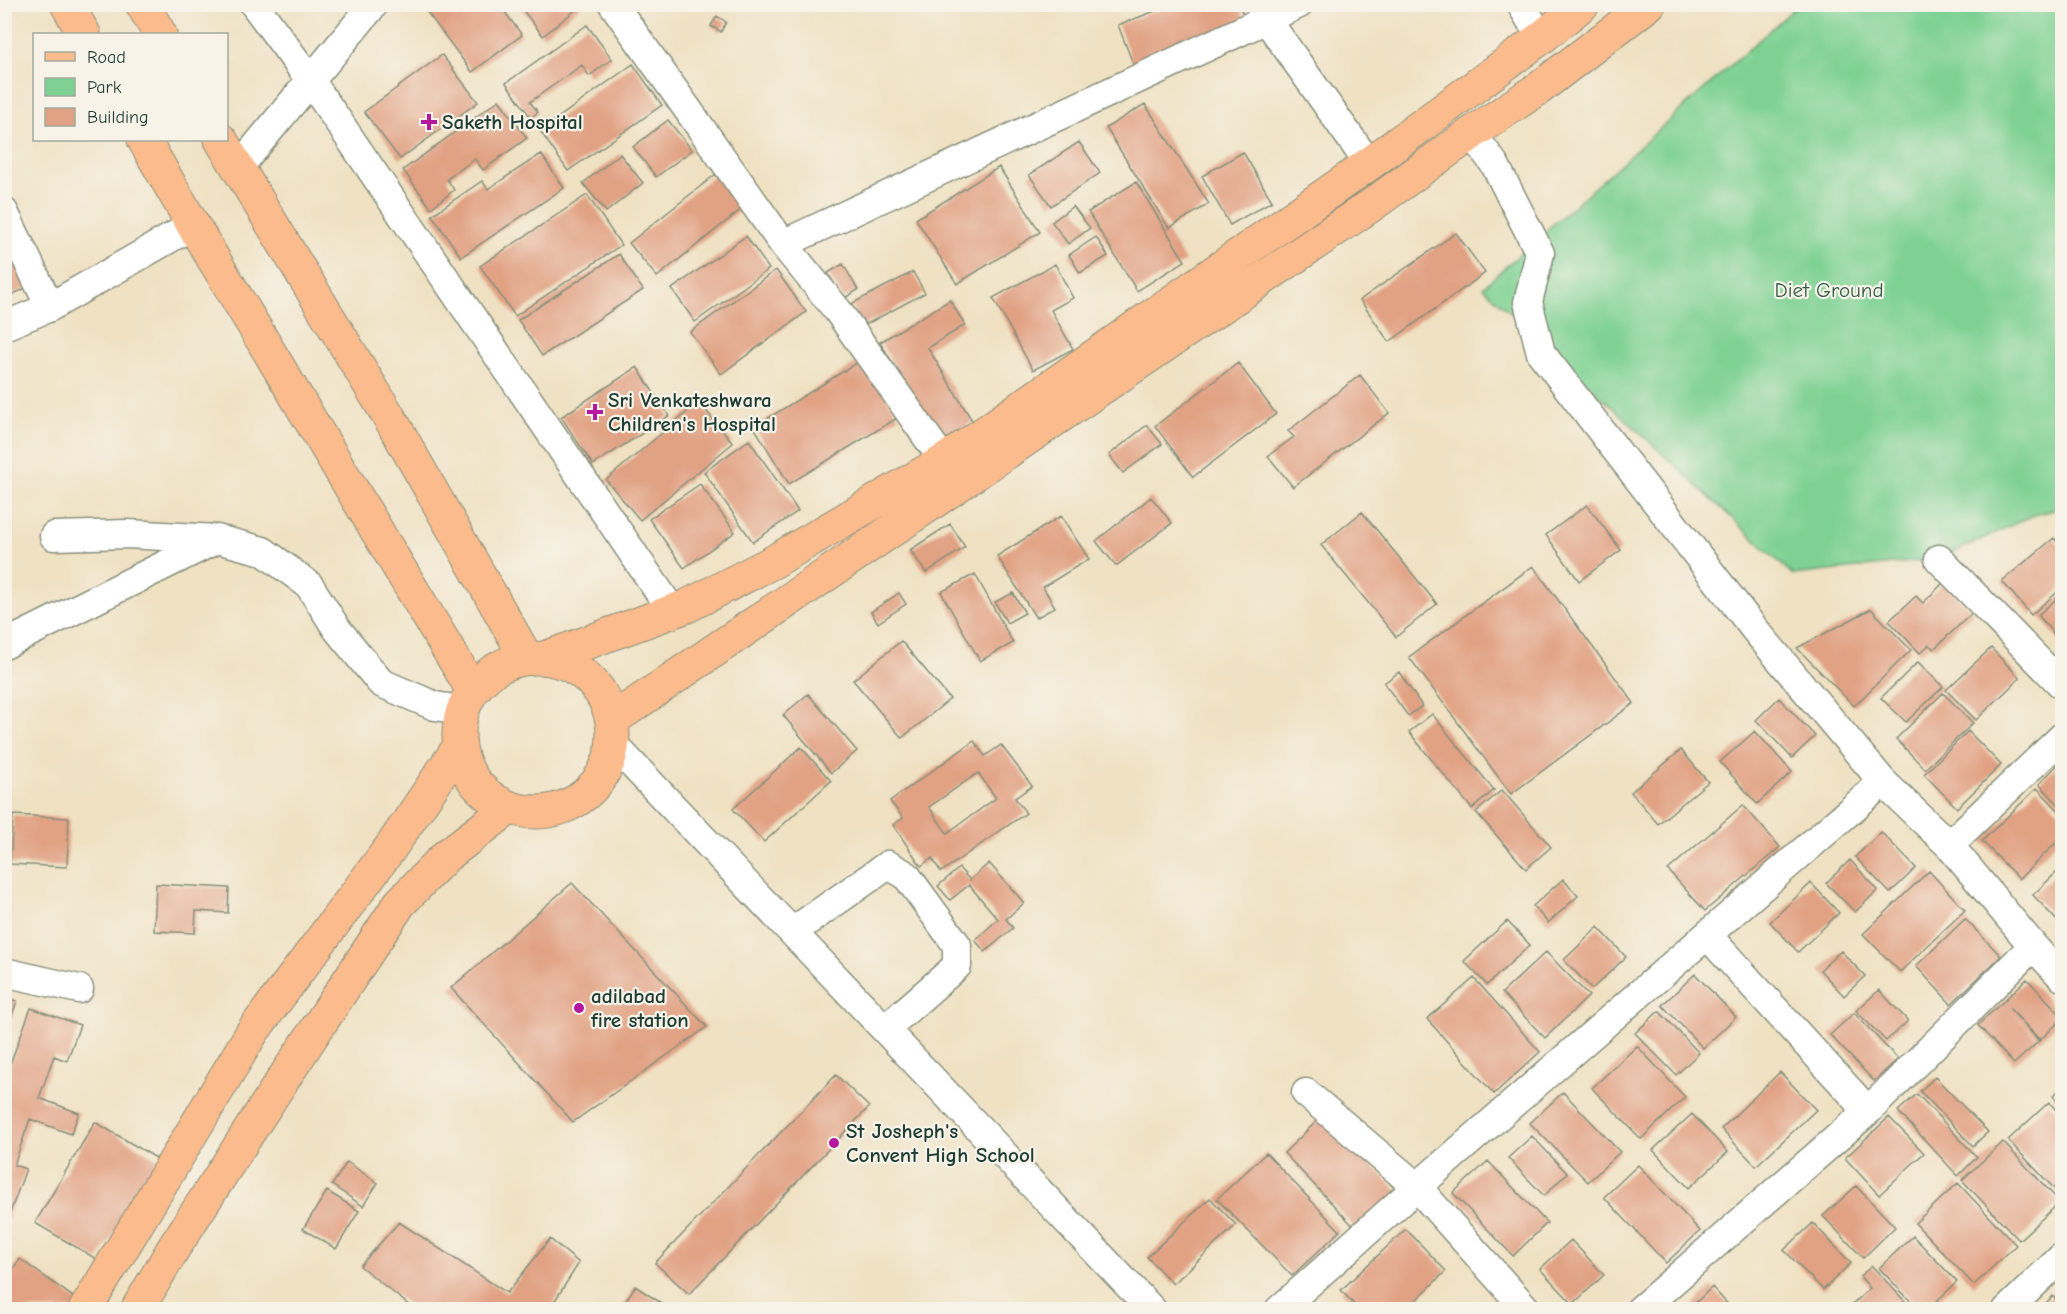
<svg xmlns="http://www.w3.org/2000/svg" width="2067" height="1314" font-family="'Comic Neue',sans-serif">
	<rect width="100%" height="100%" fill="#f7f3e8"/>
	<filter id="ink" filterUnits="userSpaceOnUse"><feTurbulence type="fractalNoise" baseFrequency=".0167" numOctaves="2"/><feDisplacementMap in="SourceGraphic" scale="12" xChannelSelector="R" yChannelSelector="G"/><feConvolveMatrix kernelMatrix="1 2 1 2 8 2 1 2 1" color-interpolation-filters="sRGB"/></filter>
	<filter id="wash" filterUnits="userSpaceOnUse"><feTurbulence type="fractalNoise" baseFrequency=".008" numOctaves="4" result="noise"/><feDisplacementMap in="SourceGraphic" scale="24" xChannelSelector="R" yChannelSelector="G"/><feGaussianBlur stdDeviation="1.35" result="paint"/><feColorMatrix in="noise" values="0 0 0 0 0 0 0 0 0 0 0 0 0 0 0 0 0 1.4 0 .05"/><feComposite in="paint" operator="in"/></filter>
	<g filter="url(#wash)">
		<rect width="100%" height="100%" fill="#efe1c2"/>
		<path fill="#7ed193" stroke="#4e8764" stroke-width="1.5" d="M1798,5h264v503l-28,7 -95,44 -146,16 -310,-288z"/>
		<g id="blocks">
			<path fill="#e1a183" fill-rule="evenodd" d="M437,4h62l23,31 -50,37 -45,-60z
				M518,4h65l-40,32z
				M1174,4h65l7,20 -112,42 -16,-41z
				M717,16l9,6 -5,10 -10,-6z
				M587,25l25,34 -23,17 -7,-11 -52,37 8,10 -7,6 -25,-35z
				M442,55l36,47 -78,57 -36,-47z
				M633,64l29,41 -94,66 -28,-40z
				M499,100l28,38 -44,32 -8,-11 -28,20 7,11 -23,18 -28,-38z
				M1145,104l64,100 -40,24 -63,-100z
				M668,120l24,30 -36,27 -23,-30z
				M1079,142l21,31 -49,33 -22,-31z
				M1243,152l29,49 -42,24 -28,-49z
				M541,154l23,34 -103,69 -29,-42 50,-34 6,8z
				M620,154l23,29 -37,29 -23,-29z
				M999,167l41,65 -83,52 -41,-65z
				M716,174l27,34 -86,69 -28,-34z
				M1136,182l49,79 -48,30 -49,-79z
				M587,195l34,50 -106,71 -35,-50z
				M1073,206l17,22 -22,16 -16,-22z
				M1456,233l29,40 -96,69 -29,-42z
				M746,236l23,33 -74,53 -23,-33z
				M1096,237l12,19 -28,17 -11,-18z
				M4,241l25,46 -25,11z
				M619,254l24,36 -101,66 -24,-36z
				M843,264l15,26 -15,9 -15,-26z
				M1055,264l18,34 -22,12 22,39 -40,21 -40,-72z
				M776,270l30,42 -85,62 -31,-42z
				M913,272l12,21 -62,33 -12,-22z
				M950,300l15,25 -37,23 45,74 -33,21 -60,-101z
				M863,359l36,58 -110,67 -35,-57z
				M1238,363l38,51 -83,63 -38,-51z
				M637,367l32,49 -76,49 -32,-48z
				M1360,375l29,38 -96,74 -25,-31 26,-19 -6,-6z
				M699,402l34,41 -93,77 -34,-40z
				M1147,425l15,19 -39,29 -14,-18z
				M749,440l49,71 -45,31 -49,-70z
				M700,484l35,48 -51,36 -35,-49z
				M1151,497l21,26 -56,43 -20,-25z
				M1587,505l34,45 -42,31 -33,-46z
				M1362,512l75,92 -41,33 -75,-92z
				M1061,516l28,43 -46,28 12,20 -19,11 -39,-62z
				M950,524l15,23 -39,26 -16,-23z
				M2054,538l8,10v40l-31,27 -29,-34z
				M1533,566l101,137 -123,91 -102,-137z
				M975,574l38,69 -33,18 -39,-69z
				M1944,582l29,30 -39,37 -5,-4 -9,8 -31,-32 27,-25 7,7z
				M899,593l7,11 -28,19 -7,-11z
				M1013,593l12,20 -18,10 -12,-21z
				M2062,594v50l-24,-29z
				M1871,609l40,41 -57,56 -57,-58z
				M901,641l49,58 -48,39 -49,-58z
				M1991,648l29,30 -44,42 -30,-30z
				M1918,662l25,25 -37,35 -25,-24z
				M1399,672l23,34 -14,10 -24,-33z
				M1943,693l30,30 -48,46 -29,-30z
				M808,694l49,57 -26,22 -48,-58z
				M1779,698l36,38 -23,22 -36,-38z
				M1432,714l62,76 -22,19 -63,-77z
				M1755,731l37,41 -35,32 -37,-42z
				M1968,731l33,34 -44,43 -33,-34z
				M974,741l11,15 16,-11 31,41 -17,12 11,15 -85,59 -9,-14 -11,8 -28,-41 10,-7 -13,-17zM978,773l18,25 -49,35 -18,-26z
				M801,747l30,34 -67,61 -31,-33z
				M1681,750l27,32 -50,42 -27,-32z
				M2062,760v48l-23,-24z
				M2037,788l25,26v23l-43,42 -37,-38z
				M1502,790l49,57 -25,22 -50,-57z
				M1743,805l37,42 -75,64 -37,-41z
				M13,815l56,3 -2,49 -57,-3z
				M1881,832l35,36 -26,25 -35,-36z
				M1850,860l28,30 -23,22 -29,-29z
				M989,863l35,40 -18,16 7,9 -28,24 -10,-12 23,-21 -29,-34 -19,15 -12,-14 21,-18 11,12z
				M2062,867v59l-29,-31z
				M1929,871l36,39 -65,62 -37,-38z
				M1563,879l15,17 -30,27 -15,-17z
				M572,883l135,144 -134,95 -122,-134z
				M1811,883l28,30 -41,39 -28,-30z
				M156,884l73,4 -1,25 -32,-2 -1,22 -41,-2z
				M1965,919l36,37 -50,48 -35,-38z
				M1507,921l23,24 -43,40 -23,-24z
				M1598,927l28,30 -34,32 -28,-29z
				M1841,951l24,25 -21,20 -24,-26z
				M1546,952l43,44 -44,42 -43,-45z
				M1695,974l41,43 -33,31 -41,-43z
				M1474,978l66,74 -46,42 -67,-75z
				M2027,979l35,37v3l-22,21 -31,-32 30,33 -25,23 -36,-39z
				M1879,990l29,31 -22,20 -30,-30z
				M4,997l13,4 -12,35h-1z
				M31,1008l49,17 -13,36 -13,-5 -15,42 40,15 -8,21 -41,-15 -16,46 12,4 -19,52h-3v-141z
				M1659,1011l40,42 -23,22 -41,-42z
				M1854,1013l44,46 -24,22 -44,-46z
				M1637,1046l48,51 -44,42 -49,-51z
				M1780,1072l36,38 -60,56 -35,-37z
				M836,1075l33,32 -180,187 -34,-31z
				M1935,1077l53,55 -15,14 -53,-55z
				M2062,1087v19l-9,-10z
				M1563,1092l57,60 -32,30 -58,-59z
				M1917,1094l60,63 -19,19 -60,-65z
				M2049,1102l13,15v80l-54,-57z
				M1324,1114l77,81 -41,38 -76,-80z
				M1692,1114l36,38 -39,36 -36,-38z
				M1889,1117l35,36 -45,42 -34,-37z
				M95,1122l63,37 -60,101 -63,-37z
				M1532,1136l35,37 -23,23 -36,-38z
				M2003,1142l57,60 -41,38 -57,-60z
				M1266,1153l74,78 -48,45 -75,-77z
				M1488,1161l59,62 -34,33 -60,-63z
				M347,1162l31,21 -15,23 -31,-21z
				M1638,1165l62,66 -34,32 -62,-66z
				M1958,1183l58,62 -42,40 -59,-62z
				M1856,1186l39,41 -32,31 -40,-42z
				M327,1191l32,20 -23,38 -33,-20z
				M1210,1198l26,27 -63,59 -26,-27z
				M399,1222l108,71 43,-54 29,24 -25,39 7,8h-146l-55,-44z
				M1813,1223l38,40 -28,27 -39,-40z
				M1406,1229l40,42 -40,39h-47l-18,-20z
				M1913,1236l44,46 -30,28h-8l-40,-42z
				M1571,1240l33,35 -31,29 -33,-35z
				M20,1259l60,43 -6,8h-70v-29z
				M1872,1266l41,44h-62l-2,-2 21,-20 -10,-12z
				M635,1286l37,24h-52z
				M1712,1287l21,23h-45z
				M2053,1296l9,10v4h-23z"/>
		</g>
	</g>
	<g filter="url(#ink)">
		<use href="#blocks" fill-opacity="0" stroke="#878f7b" stroke-width="1.5"/>
		<g fill="none" stroke-linecap="round" stroke-linejoin="round">
			<defs>
				<path id="street" d="M254,4l56,76 363,532
					M613,4l170,240 55,67 106,150
					M1260,4l7,16 102,144
					M1521,4l20,34
					M1472,133l23,32 45,88 -12,49 13,51 215,278 127,151 66,63 84,101 29,31
					M238,168l136,-164
					M4,212l46,95
					M783,244l516,-240
					M4,326l46,-19 143,-82
					M54,536l74,-2 89,5 46,12 46,34 28,44 44,54 54,23 27,4
					M1939,559l123,126
					M4,645l211,-105
					M613,744l539,566
					M1949,845l113,-108
					M792,932l96,-67 18,10 51,70v21l-72,63
					M1708,936l160,175
					M4,972l75,17
					M1306,1093l111,94 110,123
					M1279,1310l138,-123 466,-405
					M1640,1310l228,-199 165,-165
					M2007,1310l55,-53"/>
				<path id="primary" d="M67,4l17,30
					M142,4l18,30
					M144,140l49,85 279,464
					M221,140l173,285 132,232
					M459 735a77 77 0 1 1 154 0a77 77 0 1 1-154 0Z
					M545,658l142,-52 86,-44 171,-101 425,-297 172,-126 42,-34
					M612,720l761,-516 99,-71 66,-44 111,-85
					M85,1310l168,-279 138,-184 68,-100
					M137,1310l36,-61 101,-156 126,-190 46,-47 63,-48"/>
			</defs>
			<use href="#street" stroke="#878f7b" stroke-width="31"/>
			<use href="#primary" stroke="#878f7b" stroke-width="35"/>
			<use href="#street" stroke="#fff" stroke-width="28"/>
			<use href="#primary" stroke="#fbbb8d" stroke-width="33"/>
		</g>
	</g>
	<g fill="#b5179e" stroke="#f7f3e8" stroke-width="2">
		<path d="M426 113h6v6h6v6h-6v6h-6v-6h-6v-6h6z"/>
		<path d="M592 403h6v6h6v6h-6v6h-6v-6h-6v-6h6z"/>
		<circle cx="579" cy="1008" r="6"/>
		<circle cx="834" cy="1143" r="6"/>
	</g>
	<g text-anchor="middle" stroke-width="4.5" stroke-linejoin="round" paint-order="stroke">
		<g font-size="21" font-weight="bold" fill="#1f3d34" stroke="#f7f3e8" text-anchor="start">
			<text x="442" y="129">Saketh Hospital</text>
			<text x="608" y="407">Sri Venkateshwara<tspan x="608" dy="24">Children's Hospital</tspan></text>
			<text x="591" y="1003">adilabad<tspan x="591" dy="24">fire station</tspan></text>
			<text x="846" y="1138">St Josheph's<tspan x="846" dy="24">Convent High School</tspan></text>
		</g>
		<g font-size="21" fill="#325b47" stroke="#f7f3e8">
			<text x="1829" y="297">Diet Ground</text>
		</g>
	</g>
	<rect width="2067" height="1314" fill="none" stroke="#f7f3e8" stroke-width="24"/>
	<rect x="33" y="33" width="195" height="108" fill="#f7f3e8" stroke="#a1aaa0" stroke-width="1.5"/>
	<rect x="45" y="52" width="30" height="9" fill="#fbbb8d" stroke="#a1aaa0" stroke-width="1.5"/>
	<text x="87" y="63" font-size="18" fill="#1f3d34">Road</text>
	<rect x="45" y="78" width="30" height="18" fill="#7ed193" stroke="#a1aaa0" stroke-width="1.5"/>
	<text x="87" y="93" font-size="18" fill="#1f3d34">Park</text>
	<rect x="45" y="108" width="30" height="18" fill="#e1a183" stroke="#a1aaa0" stroke-width="1.5"/>
	<text x="87" y="123" font-size="18" fill="#1f3d34">Building</text>
</svg>
